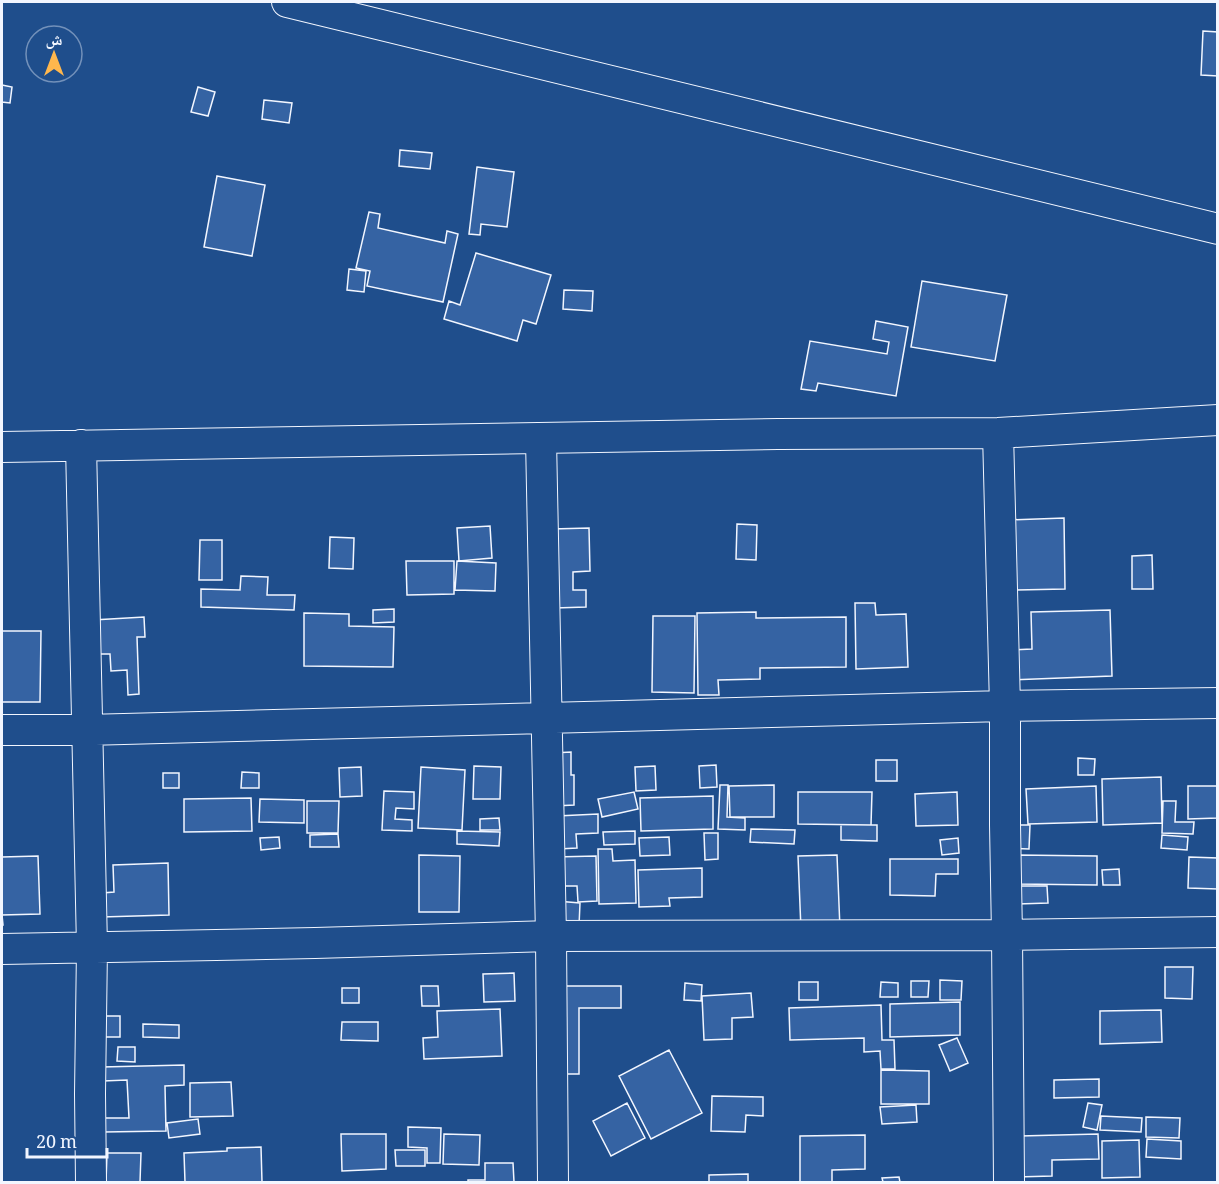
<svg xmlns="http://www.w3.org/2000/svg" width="1219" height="1184" font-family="Georgia,'Noto Naskh Arabic',serif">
	<rect width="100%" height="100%" fill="#1f4e8c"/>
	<path fill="#3563a3" stroke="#f2f6ff" stroke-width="1.5" d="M1203,31l15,1v44l-17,-1z
		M2,85l10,2 -2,16 -8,-1z
		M198,87l17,5 -7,24 -17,-4z
		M264,100l28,3 -3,20 -27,-4z
		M400,150l32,3 -2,16 -31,-3z
		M477,167l37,5 -7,55 -26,-3 -1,11 -11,-1z
		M217,176l48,9 -13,71 -48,-9z
		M369,212l11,2 -2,14 67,15 2,-12 11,3 -15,68 -76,-16 3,-15 -14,-3z
		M476,253l75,22 -15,49 -13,-4 -6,21 -73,-22 5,-18 11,4z
		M349,269l17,2 -2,21 -17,-2z
		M922,281l85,14 -12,66 -84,-14z
		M564,290l29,1 -1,20 -29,-2z
		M876,321l32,6 -12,69 -78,-13 -2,8 -15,-2 9,-48 77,13 2,-12 -16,-3z
		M1064,518l1,71 -49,1 -9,-70z
		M737,524l20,1 -1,35 -20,-1z
		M490,526l2,32 -33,3 -2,-33z
		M589,528l1,43 -17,1v18h13v17l-31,1 -3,-79z
		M330,537l24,1 -1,31 -24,-1z
		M200,540h22v40h-23z
		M1152,555l1,34h-21v-33z
		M406,561h48v33l-47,1z
		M457,561l39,2 -1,28 -40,-1z
		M241,576l27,1 -1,18h28l-1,15 -93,-3v-18l39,1z
		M855,603h20l1,12 30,-1 2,53 -52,2z
		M394,609v13l-21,1v-13z
		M1110,610l2,66 -101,4 -1,-30 22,-1 -1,-37z
		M756,612v6l90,-1v50l-86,1v11l-42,1 1,15h-21l-1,-82z
		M304,613l45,1v12l45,1 -1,40 -89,-1z
		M653,616h42l-1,77 -42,-1z
		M144,617l1,20h-8l2,57 -11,1 -1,-25 -16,1 -1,-17h-15l-2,-34z
		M2,631h39l-1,71h-38z
		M571,752v23h3v30l-19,1 -2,-53z
		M1078,758l17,1 -1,16h-16z
		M876,760h21v21h-21z
		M716,765l1,22 -17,1 -1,-22z
		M474,766l27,1 -1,32h-27z
		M655,766l1,24 -20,1 -1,-24z
		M361,767l1,29 -22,1 -1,-29z
		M421,767l44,3 -3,60 -44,-2z
		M242,772l17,1v15h-18z
		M163,773h16v15h-16z
		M1161,777l1,46 -59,2 -1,-46z
		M720,785h8l-1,32 18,1v12l-27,-1z
		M774,785v32h-44l-1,-31z
		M1096,786l1,36 -69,2 -2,-35z
		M1188,786h30v32l-30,1z
		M384,791l30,1v17l-18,-1 -1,11 17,1v11l-30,-1z
		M634,792l4,17 -36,8 -4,-18z
		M798,792h74l-1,33 -73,-1z
		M957,792l1,33 -42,1 -1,-32z
		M713,796v33l-72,2 -1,-33z
		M251,798l1,33 -68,1v-33z
		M260,799l44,1v23l-45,-1z
		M307,801h32l-1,32h-31z
		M1163,801h13l-1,21h19l-1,12 -31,-1z
		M598,814v19l-22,1 1,14 -19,1 -1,-33z
		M499,818l1,12h-20v-11z
		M841,825h36v16l-36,-1z
		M1009,825h21l-1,24 -21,-1z
		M751,829l44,1 -1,14 -44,-2z
		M457,831l43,1 -1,14 -42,-2z
		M635,831v13l-31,1 -1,-13z
		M704,833h14v26l-13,1z
		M338,834l1,13h-29v-12z
		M1162,835l26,2 -1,13 -26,-2z
		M279,837l1,11 -19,2 -1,-12z
		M669,837l1,18 -30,1 -1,-18z
		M958,838l1,15 -17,2 -2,-15z
		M598,849h14l1,12 22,-1 1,43 -37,1z
		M419,855l41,1 -1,56h-40z
		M837,855l3,74 -39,1 -3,-74z
		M1017,855l80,1v29l-80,-1z
		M38,856l2,58 -38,1 1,10h-1v-68z
		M596,856l1,45 -19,1 -1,-16h-22l-1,-29z
		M1189,857l29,1v31l-30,-1z
		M890,859h68v15h-22l-1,22 -45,-1z
		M168,863l1,52 -67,2v-24l12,-1 -1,-27z
		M702,868v29l-33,1 1,8 -31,1 -1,-37z
		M1119,869l1,16h-17l-1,-15z
		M1018,886h29l1,17 -30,1z
		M556,901l24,2 -1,23 -24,-1z
		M1165,967h28l-1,32 -27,-1z
		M514,973l1,28 -31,1 -1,-28z
		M940,980l22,1 -1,19h-21z
		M911,981h18l-1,16h-17z
		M799,982h19v18h-19z
		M881,982l17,1v14h-18z
		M685,983l17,2 -1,16 -17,-1z
		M421,986h17l1,20h-17z
		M560,986h61v22h-42v66h-19z
		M342,988h17v15h-17z
		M751,993l2,24 -21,1v21l-28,1 -2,-44z
		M960,1002v33l-70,2v-33z
		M881,1005l1,35h12l1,29h-14l-1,-18 -16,1v-14l-74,2 -1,-32z
		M500,1009l2,47 -78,3 -1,-21 15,-1 -1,-26z
		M1161,1010l1,32 -62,2v-33z
		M103,1016h17v21h-17z
		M342,1022h36v19l-37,-1z
		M143,1024l36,1v13l-36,-1z
		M957,1038l11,25 -18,8 -11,-26z
		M118,1047h17v15l-18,-1z
		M669,1050l33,63 -51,26 -32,-63z
		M184,1065v20l-19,1 1,45 -62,1v-14h25l-2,-38 -24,1 -1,-14z
		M881,1070l48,1v33h-48z
		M1099,1079v18l-45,1v-18z
		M231,1082l2,34 -43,1v-34z
		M712,1096l51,1v19l-17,-1 -1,17 -34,-1z
		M627,1103l18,35 -34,18 -18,-35z
		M1088,1103l14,2 -5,25 -14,-3z
		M916,1105l1,17 -35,2 -2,-17z
		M1101,1116l41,2 -1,14 -41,-2z
		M1146,1117l34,1 -1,20 -33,-1z
		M198,1119l2,15 -31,4 -2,-15z
		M408,1127l33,1 -1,35h-13v-15l-19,-1z
		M341,1134h45v35l-44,2z
		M444,1134l36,1 -1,30 -36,-1z
		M1098,1134l1,25 -47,1v16l-40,1 8,-41z
		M865,1135v34l-33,1v12h-32v-46z
		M1147,1139l34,2v18l-35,-2z
		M1139,1140l1,37 -38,1v-37z
		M261,1147l1,35h-77l-1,-29 43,-2v-3z
		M395,1150h30v16h-29z
		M107,1153h34l-1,29h-34z
		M485,1163h28l1,19h-46v-2h17z
		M748,1174v8h-39v-7z
		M899,1177l1,5h-17l-1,-4z"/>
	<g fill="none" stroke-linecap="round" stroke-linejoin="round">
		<defs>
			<path id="minor" d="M287,2l931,227
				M998,433l7,273v119l2,110 2,247
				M541,439l10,497 2,246
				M81,445l11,502 -2,147 1,88
				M2,447l776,-13 220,-1 220,-13
				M2,730h84l919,-24 213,-3
				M2,949l313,-6 236,-7 456,-1 211,-3"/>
		</defs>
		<use href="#minor" stroke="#f2f6ff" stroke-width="32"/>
		<use href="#minor" stroke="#1f4e8c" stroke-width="30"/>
	</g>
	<rect width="1219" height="1184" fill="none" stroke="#f2f6ff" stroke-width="6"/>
	<g transform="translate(54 54)"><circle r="28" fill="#1f4e8c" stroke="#7391ba" stroke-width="1.5"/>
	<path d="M0-4.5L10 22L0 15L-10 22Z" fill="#ffb74d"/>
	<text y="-9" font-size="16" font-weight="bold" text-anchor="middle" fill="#f2f6ff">ش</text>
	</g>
	<path d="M27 1148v9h80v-9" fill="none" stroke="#f2f6ff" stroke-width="3"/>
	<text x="36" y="1148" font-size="18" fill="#f2f6ff" stroke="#1f4e8c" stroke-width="4.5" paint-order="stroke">20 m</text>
</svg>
